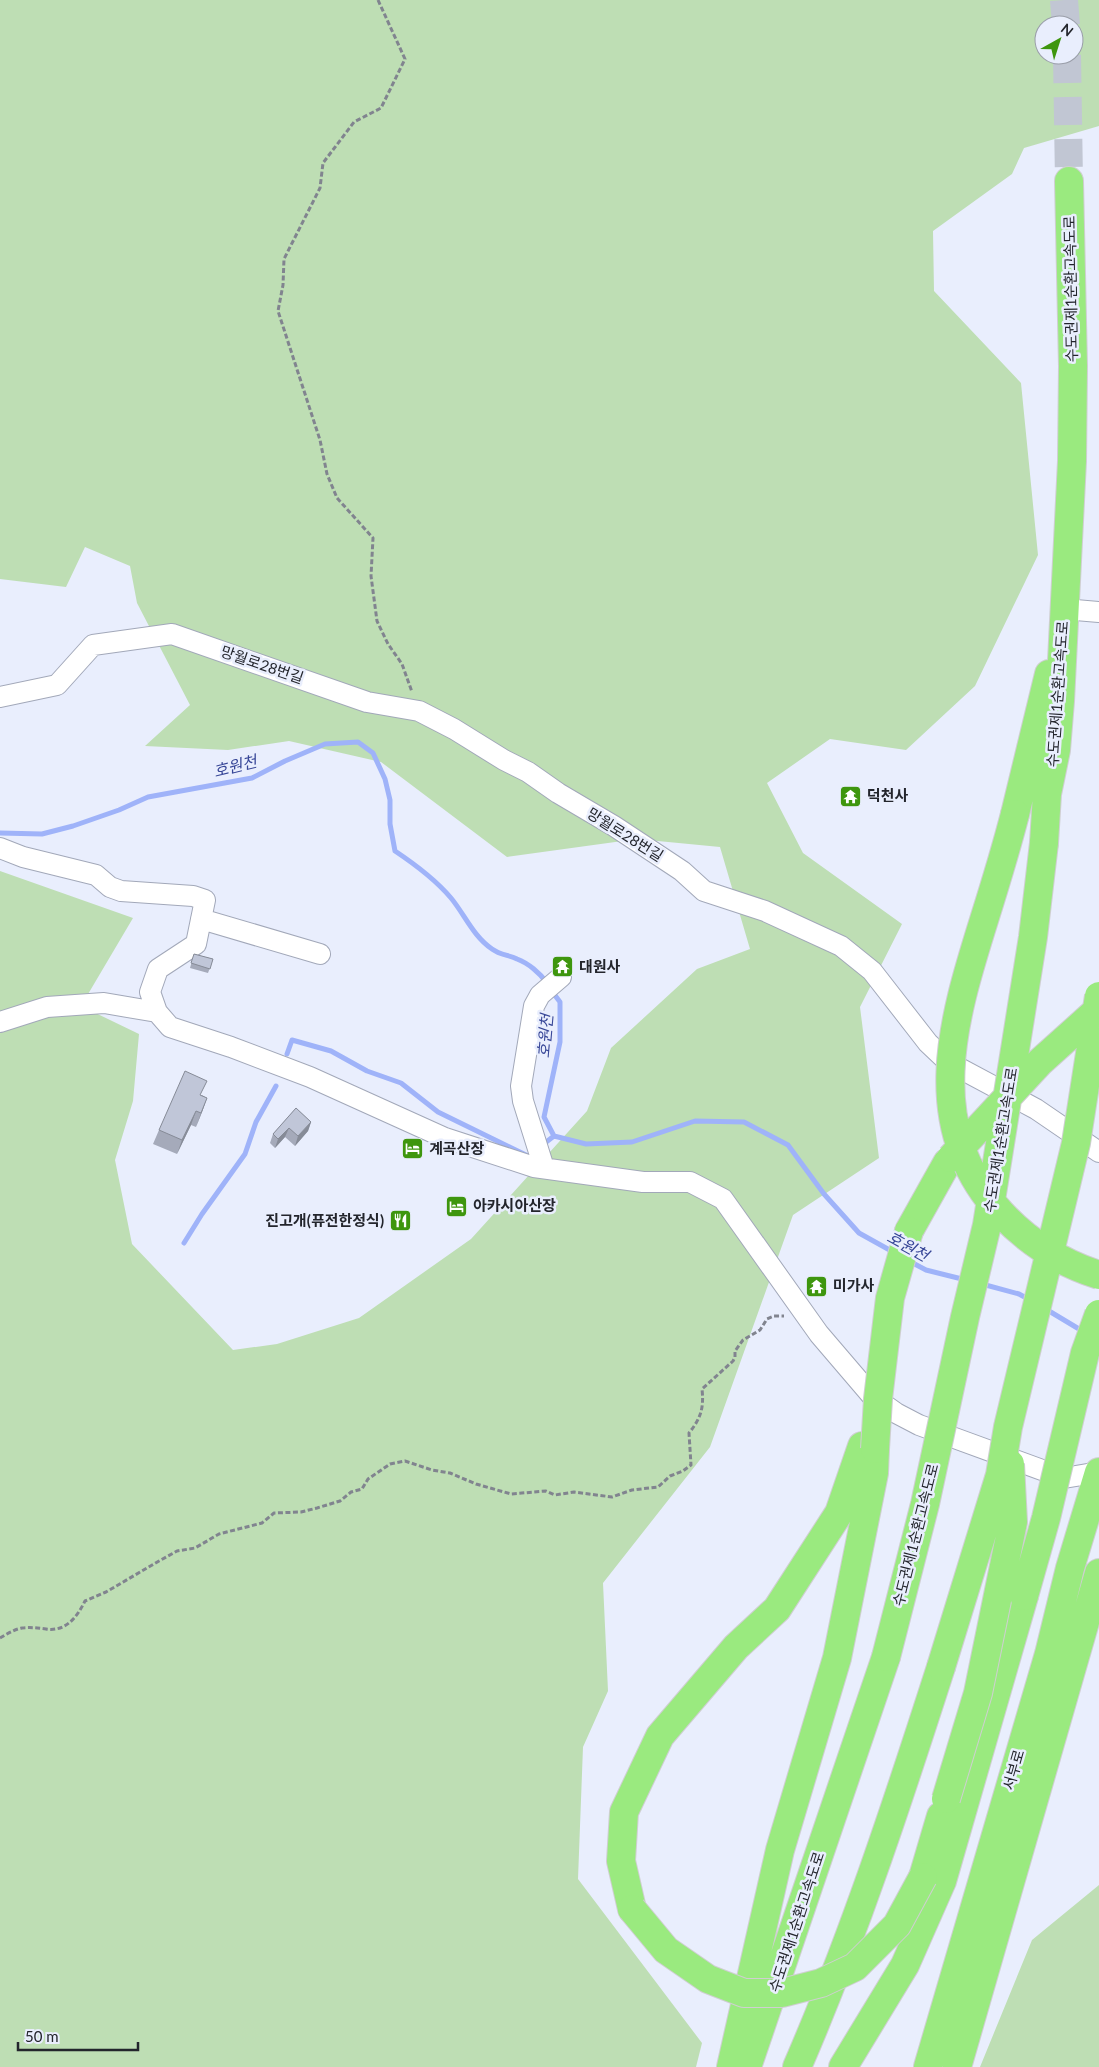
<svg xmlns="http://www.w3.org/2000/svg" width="1099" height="2067" font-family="Lato,'Noto Sans KR',sans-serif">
	<rect width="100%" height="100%" fill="#e9eefd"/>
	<path fill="#bedeb4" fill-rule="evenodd" d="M0,0h1099v126l-75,22 -12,26 -79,57 1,60 87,92 17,172 -63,131 -69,64 -76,-11 -63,44 36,70 99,71 -42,83 19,151 -86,57 -83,232 -107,136 5,108 -25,56 -5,132 124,164 -6,24h-696v-1196l133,47 -52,88 58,28 -6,67 -18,59 17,84 101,106 44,-6 82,-26 112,-79 116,-128 24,-63 86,-79 53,-20 -30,-102 -83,-8 -130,18 -126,-95 -92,-21 -61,9 -83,-4 45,-41 -53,-102 -7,-37 -45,-19 -19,40 -66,-8zM1044,25h30v30h-30z
		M1099,1885v182h-119l52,-127z"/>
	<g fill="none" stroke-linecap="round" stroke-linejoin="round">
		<path stroke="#9fb3f9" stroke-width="5" d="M0,833l42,1 31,-8 46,-16 29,-13 104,-19 33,-17 40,-17 33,-2 15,11 12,26 5,21v24l5,27c21,14 40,28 56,47 14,17 22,38 41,51 8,6 17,6 25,10 11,4 23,14 30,24
			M551,990l9,12v40l-16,75 10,19 32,8 46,-2 63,-21 49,1 44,23 36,49 35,39 36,20
			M287,1054l5,-14 39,11 36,20 34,12 37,29 88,43
			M541,1146l13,-10
			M184,1243l18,-29 43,-60 11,-32 20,-36
			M909,1261l17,9 40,10
			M982,1284l37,10 11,6
			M1044,1308l40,24"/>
		<path stroke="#c1c6d3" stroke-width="28" stroke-dasharray="28 14" stroke-linecap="butt" d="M1064,0l2,25
			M1067,55l2,126"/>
		<defs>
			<path id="minor" d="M1064,609l35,3
				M0,697l57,-12 36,-40 79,-11 195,68 52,9 35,18 50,31 24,12 30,21 56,33 68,45 22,20 61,20 76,35 31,25 56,72 20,19 88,47 63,43
				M0,848l23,9 73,18 14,12 11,4 72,5 12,4 -9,44 -38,25 -8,23 7,20 13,15 61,20 79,30 135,61 89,29 109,15h47l33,17 96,135 53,62 24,17 23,12 145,53 35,-6
				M201,919l119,35
				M0,1022l47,-15 57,-4 53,9
				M544,1168l-21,-67 -2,-15 13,-80 6,-11 21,-18"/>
			<path id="highway" d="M1015,814l34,-140
				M1044,843l3,-49 9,-44 4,-49 12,-240 1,-95 -4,-185
				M909,1231l38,-68
				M923,1877l18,-61
				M632,1909l-11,-48 3,-49 36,-76 76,-89 41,-38 62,-96 23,-67
				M731,2067l49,-217 57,-192 37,-185 1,-24
				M747,2067l139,-410
				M797,2067c56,-129 101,-266 144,-400
				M843,2067l62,-102 37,-84 82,-285
				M928,2067l121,-413 21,-86 29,-96
				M957,2067l142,-494"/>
		</defs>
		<use href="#minor" stroke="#a2a8b9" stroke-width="22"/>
		<use href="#highway" stroke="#cfcfd1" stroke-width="30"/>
		<path stroke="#81848f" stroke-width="3" stroke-dasharray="5 2.5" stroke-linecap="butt" d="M378,0l27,59 -24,49 -27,14 -31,41 -3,25 -36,71 -1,26 -5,26 42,129 7,34 10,24 36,40 -2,38 6,45 11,23 14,20 10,28
			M0,1638c7,-4 15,-9 22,-10 9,-1 16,0 24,1 20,3 31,-12 39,-28l21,-9 53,-31 18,-10 18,-3 24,-14 43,-11 12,-10 27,-1 16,-4 23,-7 11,-9 11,-3 6,-10 22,-15 15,-3 27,9 18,3 26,11 35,10 35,-3 9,4 19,-3 38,5 20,-7 26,-3 12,-11 13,-5 8,-6 -2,-32c12,-15 15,-25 13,-44l31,-28 2,-4v-6l8,-11 17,-10 7,-11 7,-3h10"/>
		<use href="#minor" stroke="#fff" stroke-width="20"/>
		<use href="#highway" stroke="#9aea7f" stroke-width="28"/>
		<defs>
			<path id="highway-bridge" d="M1015,814c-9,35 -20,71 -31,106 -31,99 -64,206 17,293 27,29 60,50 98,62
				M951,1158l89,-96 59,-53
				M875,1449l3,-50 12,-101 19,-67
				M1024,1596l22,-78 39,-165 14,-39
				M886,1657l39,-153 40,-187 22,-92 46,-288 11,-94
				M941,1667l59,-192 8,-48 68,-284 23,-147
				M946,1799l32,-106 35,-171 -3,-58
				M632,1909l34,41 42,29 36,14h38l39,-10 34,-16 42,-42 26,-48"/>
		</defs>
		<use href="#highway-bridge" stroke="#cfcfd1" stroke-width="30" stroke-linecap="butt"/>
		<use href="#highway-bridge" stroke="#9aea7f" stroke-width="28"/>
	</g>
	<path fill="#a5aaba" d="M194,954l19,5 -5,14 -18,-5z
		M202,1095l5,3 -5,14 -6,15 -5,-2 -14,29 -24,-10 6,-14z
		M296,1108l15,14 -3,9 -13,15 -10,-9 -10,11 -5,-5 3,-9z"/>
	<path fill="#868b97" d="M207,1098l-5,14 -6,15 5,-14z
		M196,1111l-5,14 -14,29 5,-14z
		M311,1122l-3,9 -13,15 3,-10z
		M289,1128l-4,9 -10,11 3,-9z"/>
	<path fill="#c0c6d8" stroke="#868b97" d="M194,954l19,5 -3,10 -19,-6z
		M185,1071l22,10 -7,14 7,3 -6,15 -5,-2 -14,29 -23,-10z
		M296,1108l15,14 -13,14 -9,-8 -11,11 -5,-5z"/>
	<defs>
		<symbol id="temple-square" viewBox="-11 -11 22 22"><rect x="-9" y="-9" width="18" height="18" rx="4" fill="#3e960e" stroke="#e9eefd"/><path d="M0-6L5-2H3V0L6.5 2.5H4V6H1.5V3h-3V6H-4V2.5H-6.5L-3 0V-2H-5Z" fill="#fff"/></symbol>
		<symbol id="hotel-square" viewBox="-11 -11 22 22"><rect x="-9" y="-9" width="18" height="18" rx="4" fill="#3e960e" stroke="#e9eefd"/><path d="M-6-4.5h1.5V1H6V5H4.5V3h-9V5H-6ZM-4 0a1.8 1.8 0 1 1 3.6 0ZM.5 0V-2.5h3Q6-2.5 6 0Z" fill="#fff"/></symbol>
		<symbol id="restaurant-square" viewBox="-11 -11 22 22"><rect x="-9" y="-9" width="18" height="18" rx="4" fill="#3e960e" stroke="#e9eefd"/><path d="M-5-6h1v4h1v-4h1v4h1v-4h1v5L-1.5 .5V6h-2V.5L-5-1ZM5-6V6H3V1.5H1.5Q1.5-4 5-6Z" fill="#fff"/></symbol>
	</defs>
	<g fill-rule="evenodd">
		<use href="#temple-square" x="838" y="784" width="25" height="25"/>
		<use href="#temple-square" x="550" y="954" width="25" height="25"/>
		<use href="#hotel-square" x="400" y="1136" width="25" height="25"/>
		<use href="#hotel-square" x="444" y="1194" width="25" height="25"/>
		<use href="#restaurant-square" x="388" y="1208" width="25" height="25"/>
		<use href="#temple-square" x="804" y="1274" width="25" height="25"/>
	</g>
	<g text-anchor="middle" stroke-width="5" stroke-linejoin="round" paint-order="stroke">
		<g font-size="15" fill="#23252c" stroke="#e9eefd">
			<text transform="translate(1071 289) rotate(-91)" y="5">수도권제1순환고속도로</text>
			<text transform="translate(262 665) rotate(19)" y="5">망월로28번길</text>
			<text transform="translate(1058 694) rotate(-86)" y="5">수도권제1순환고속도로</text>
			<text transform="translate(625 835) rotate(32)" y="5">망월로28번길</text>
			<text transform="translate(1001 1140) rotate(-81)" y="5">수도권제1순환고속도로</text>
			<text transform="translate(916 1535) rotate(-76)" y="5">수도권제1순환고속도로</text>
			<text transform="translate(1014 1770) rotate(-74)" y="5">서부로</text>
			<text transform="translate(797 1922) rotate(-72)" y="5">수도권제1순환고속도로</text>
		</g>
		<g font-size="15" font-weight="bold" fill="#23252c" stroke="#e9eefd" text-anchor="start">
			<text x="867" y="801">덕천사</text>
			<text x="579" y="972">대원사</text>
			<text x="429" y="1154">계곡산장</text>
			<text x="473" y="1211">아카시아산장</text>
			<text x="384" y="1226" text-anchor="end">진고개(퓨전한정식)</text>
			<text x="833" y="1291">미가사</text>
		</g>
		<g font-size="16" font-style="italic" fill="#374697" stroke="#e9eefd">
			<text transform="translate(235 766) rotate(-14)" y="6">호원천</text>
			<text transform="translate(545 1036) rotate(-85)" y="6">호원천</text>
			<text transform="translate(908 1246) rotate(29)" y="6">호원천</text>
		</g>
	</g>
	<g transform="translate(1059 40) rotate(39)"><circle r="24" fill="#e9eefd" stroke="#9a9ea9"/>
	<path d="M0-4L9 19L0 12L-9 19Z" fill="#3e960e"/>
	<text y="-8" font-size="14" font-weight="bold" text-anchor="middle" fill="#23252c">N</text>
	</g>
	<path d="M18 2042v8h120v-8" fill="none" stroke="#23252c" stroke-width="2.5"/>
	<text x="25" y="2042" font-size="15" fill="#23252c" stroke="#e9eefd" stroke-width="4" paint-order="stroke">50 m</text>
</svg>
